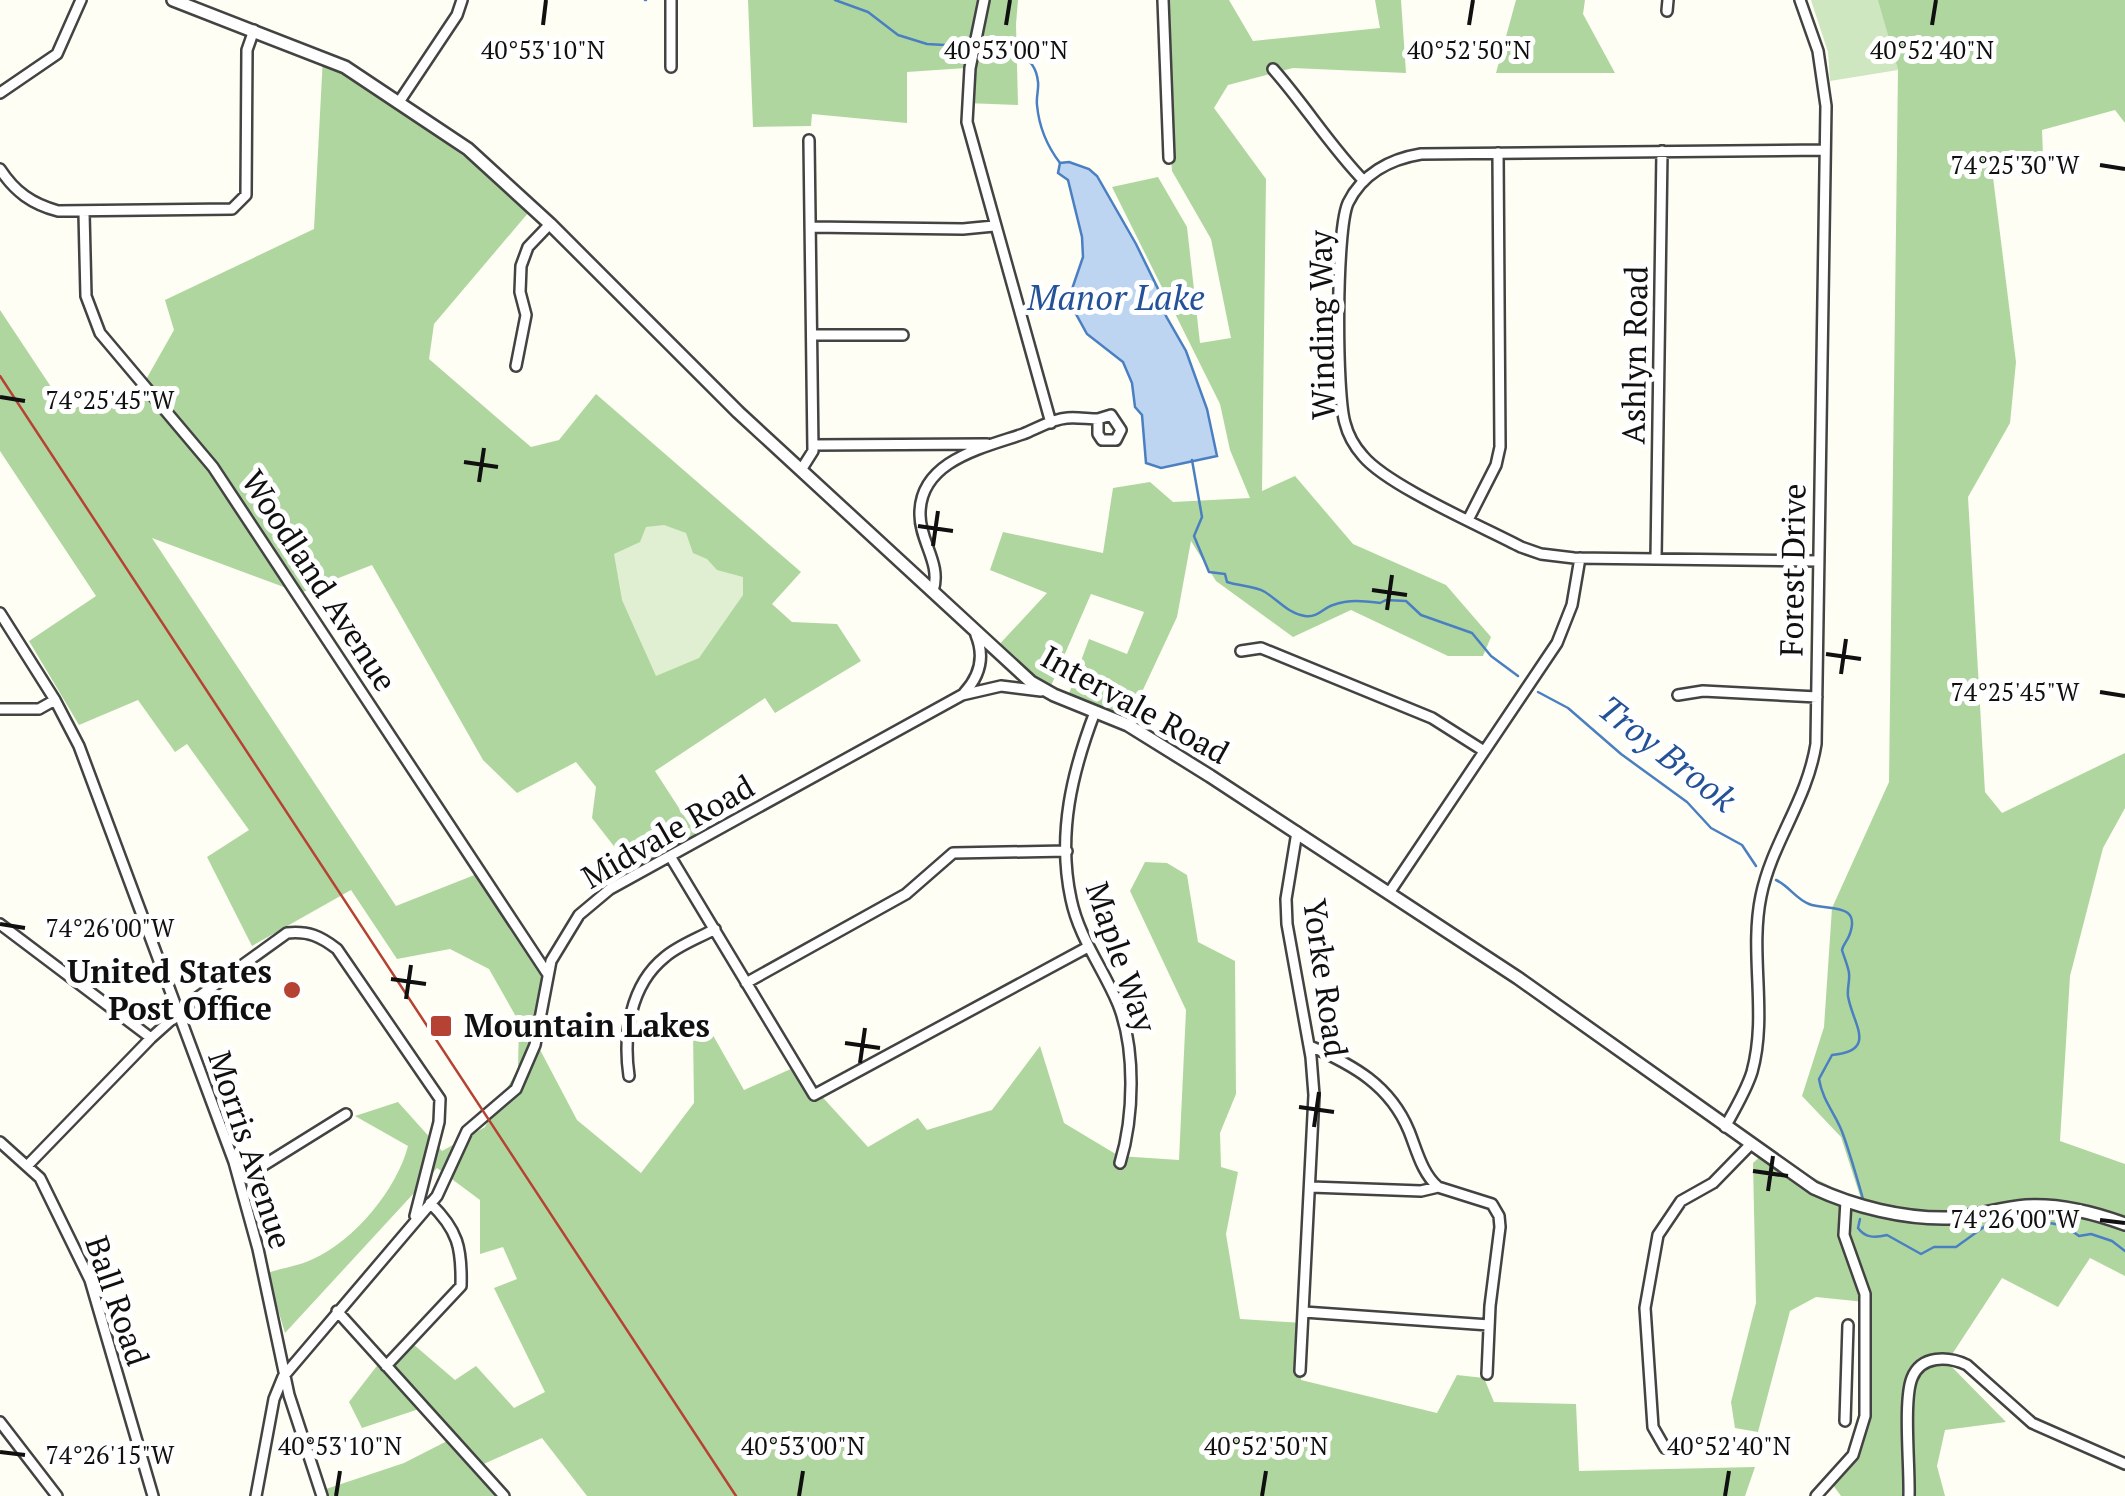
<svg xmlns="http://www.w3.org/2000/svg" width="2125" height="1496" font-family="'PT Serif',serif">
	<rect width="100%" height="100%" fill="#fefef4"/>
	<path fill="#cee7c0" d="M1811,0h68l19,70 -68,11 -2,-29z"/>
	<path fill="#b0d6a0" d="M748,0h270l-2,24 2,81 -53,-2 1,-35 -59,4v51l-95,-9 -1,12 -58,1z
		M1160,0h69l24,41 127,-13 -5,-28h26l5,73 -113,-5 -65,17 -14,23 52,71 -4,312 33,-15 58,68 93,41 45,52 -8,19h-35l-97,-46 -58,27 -77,-56 -25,-40 -14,76 -50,107 -60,-25 22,-60 38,15 17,-42 -53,-18 -41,94 -15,-7 -40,-32 52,-56 -57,-23 13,-38 100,21 10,-65 37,-6 23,20 77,-4 -20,-48 -10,-46 -108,-217 46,-10 29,50 13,116 31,-5 -20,-99 -39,-68z
		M1516,0h69l-2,14 32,59h-119z
		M1878,0h247v123l-10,-13 -73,20 1,26 -52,5 25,201 -6,61 -42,74 17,295 17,21 123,-60v55l-22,40 -33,128 -10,165 65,23v112l-35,-18 -32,49 -56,-29 -55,84 59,60 -61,8 -8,36 8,30h-104l-11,-15 30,-43 5,-136 -49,-5 -26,14 -32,121 -23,-4 -4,-26 25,-99 -3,-140 11,-10 98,49 -21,-65 -39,-41 22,-69 8,-119 57,-126 9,-712z
		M323,56l211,150 -100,118 -5,35 102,88 28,-7 37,-46 205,178 -29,32 20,18 45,2 24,37 -86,52 -10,-15 -110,73 44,68 -65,33 -42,-54 4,-31 -20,-25 -59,31 -34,-33 -111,-195 -72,28 -148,-55 244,368 86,-34 65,96 -10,76 40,76 64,53 53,-70 -1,-72 13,-8 38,67 51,-23 73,80 50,-29 9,12 65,-20 48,-64 24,77 55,33 60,4 7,-150 -56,-119 15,-29 22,1 20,12 11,67 37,19 1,133 -16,39 1,34 17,5 -12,62 14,85 64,4 -3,57 136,33 20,-38 27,3 10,24 82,2 3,67 176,-4 -10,29h-1158l-45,-58 -63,28 25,30h-182l-2,-5 84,-28 49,-25 -28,-31 -63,21 -13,-26 34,-44 8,8 22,-22 42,36 21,-14 38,42 31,-16 -51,-104 23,-9 -14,-32 -23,7v-54l-43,-32 -152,165 -18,-60c15,-5 32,-7 46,-14 41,-18 84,-70 95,-113l-53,-30 43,-14 44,49 43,-24 33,-58 1,-47 -30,-53 -39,-20 -53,10 -46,-69 -99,56 -45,-89 42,-27 -62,-86 -12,8 -37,-52 -59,25 -50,-84 67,-45 -96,-145v-141l67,101 77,-28 30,-53 -9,-30 149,-71z"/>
	<path fill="#e0efd1" d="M664,525l22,8 7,20 14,6 10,11 26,7v18l-44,63 -43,18 -34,-76 -8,-46 26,-12 6,-15z"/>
	<path fill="#bdd5f1" stroke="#4a7fc2" stroke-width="2.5" d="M1069,162l20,7 8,7 39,68 25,51 5,21 20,35 21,58 10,47 -56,12 -15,-5 -4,-48 -7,-8 -3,-24 -9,-21 -36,-28 -11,-20 -4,-25 11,-32 -1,-20 -14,-57 -10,-7 2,-10z"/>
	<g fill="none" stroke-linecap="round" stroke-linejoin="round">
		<path stroke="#4a7fc2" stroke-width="2.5" d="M645,0h1
			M835,0l33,12 30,23 29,9 35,2
			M984,53c24,-2 51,-2 54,29 1,7 -2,15 -1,23 2,22 10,41 23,58
			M1192,460l10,57 -8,19 15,36 16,2 2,8c12,4 28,4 38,10 13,8 24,22 40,24 13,2 18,-8 28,-11 17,-6 31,-4 47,-2l6,-3 20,1 15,14 51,18 19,23 27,20
			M1538,692l30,16 53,46 66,48 24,26 31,17 14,21
			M1776,880c13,6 20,19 33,24 17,7 54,-3 40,32 -2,5 -6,9 -7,14 2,7 6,16 7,23 1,8 -2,15 -1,23 4,27 31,55 -16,59l-13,24c4,24 18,36 25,58 7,20 13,41 19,62
			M1860,1219l-2,9c7,10 17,10 29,7l34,19 13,-7h22l32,-23 27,2 25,-5 25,5 14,10 12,-2 21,7 13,10"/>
		<defs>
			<path id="minor" d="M671,0v67
				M984,0l-14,68 -3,54 84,301
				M1163,0l6,158
				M1667,11l1,-11
				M1273,69c32,36 57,77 91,112
				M0,93l57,-39 24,-54
				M399,102l58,-87 5,-15
				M0,169c15,23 32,35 58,42l174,-2 14,-14 1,-145 7,-20
				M84,213l2,83 14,37 113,134 334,506
				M810,227l153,2 31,-3
				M812,335h91
				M516,366l10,-51 -6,-23 1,-26 7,-19 22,-23
				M813,445l174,-1
				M801,470l12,-19 -4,-311
				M1468,520l28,-55 4,-18 -2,-294
				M1656,559l6,-408
				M1819,561l-245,-3 -33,-4 -20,-7c-38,-20 -133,-61 -158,-91 -8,-9 -15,-21 -18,-33 -9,-30 -9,-193 3,-220 14,-29 42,-44 73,-49l404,-4
				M933,591c9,-27 -13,-49 -13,-76 -1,-54 62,-67 103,-81 13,-5 29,-15 44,-16 10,-1 21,1 31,1l13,-4 10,15 -5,10h-14l-4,-6v-15
				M0,613l55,87 24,46 155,416 24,87 31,146 33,101
				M1241,651l20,-3 171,70 52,33
				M964,693c16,-17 21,-36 12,-58
				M1678,695l25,-4 114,6
				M0,709h39l16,-9
				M1095,712c-23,60 -38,122 -24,187 8,39 32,69 47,105 18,45 16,113 2,159
				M1297,832l-11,67 1,25 24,133 3,38 -14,276
				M670,856l144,239 274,-148
				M1389,893l168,-250 15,-38 8,-47
				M0,924l151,114
				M746,983l160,-89 47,-41 114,-2
				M1310,1046c43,19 80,39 99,85 8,20 13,42 29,56
				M629,1076c-6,-41 1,-91 36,-119 14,-12 34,-19 50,-28
				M1725,1127c10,-18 21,-36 27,-55 16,-58 -3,-118 9,-176 11,-54 46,-95 55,-152l10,-638 -8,-55 -18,-51
				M0,1142l40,36 50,102 63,216
				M27,1166l124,-128 39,-35 97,-70c22,-2 33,3 50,16l103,150 -1,23 -24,94
				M240,1180l106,-66
				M1311,1187l110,4 17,-4 54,17 7,12 1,11 -10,79 -3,68
				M337,1311l167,185
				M1304,1312l185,13
				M386,1366l75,-80c1,-38 -3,-56 -31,-83
				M1845,1421l3,-96
				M0,1422l57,74
				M1665,1448l-12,-21 -8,-119 13,-73 23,-34 32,-18 37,-38
				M256,1496l18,-97 9,-22 154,-181 30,-65 49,-42 19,-44 16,-84 28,-46 31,-26 352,-194 39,-9 40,5
				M1816,1496l37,-41 12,-39v-122l-21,-59 2,-34
				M1909,1496c1,-28 -6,-96 3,-118 9,-23 36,-22 55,-13l65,58 93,41"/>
			<path id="tertiary" d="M173,0l172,67 123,82 82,75 188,188 293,270 23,13 74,30 82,51 308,202 296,210c41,19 90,31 135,30 26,-1 51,-10 77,-12 32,-2 69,7 99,18"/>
		</defs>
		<use href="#minor" stroke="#434343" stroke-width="14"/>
		<use href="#tertiary" stroke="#434343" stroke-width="16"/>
		<use href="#minor" stroke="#fff" stroke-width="9"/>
		<use href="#tertiary" stroke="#fff" stroke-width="11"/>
		<path stroke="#b54233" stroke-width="2.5" d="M0,376l736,1120"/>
	</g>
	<path fill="none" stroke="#101010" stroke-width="4" d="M543,25l3,-25M1006,25l4,-25M1469,25l4,-25M1932,25l4,-25M2100,165l25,4M0,397l25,4M464,462l34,5M479,482l5,-34M918,526l35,5M933,546l5,-35M1372,590l35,5M1387,610l5,-35M1826,654l35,5M1841,674l5,-35M2100,692l25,4M0,924l25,4M391,979l35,5M406,999l5,-34M845,1043l35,5M860,1063l5,-35M1299,1107l35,5M1314,1127l5,-35M1753,1171l35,5M1768,1191l5,-35M2100,1220l25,3M0,1452l25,3M336,1496l4,-25M799,1496l4,-25M1262,1496l4,-25M1725,1496l4,-25"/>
	<g fill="#b54233" stroke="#fff" stroke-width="4">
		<circle cx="292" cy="990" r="10"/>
		<rect x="429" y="1014" width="24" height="24" rx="5"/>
	</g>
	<g text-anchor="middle" stroke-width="10" stroke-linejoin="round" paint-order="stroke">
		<g font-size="32" fill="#101010" stroke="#fff">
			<text transform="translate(1322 325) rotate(-91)" y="11">Winding Way</text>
			<text transform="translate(1635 355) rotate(-89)" y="11">Ashlyn Road</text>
			<text transform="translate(1793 570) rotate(-89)" y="11">Forest Drive</text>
			<text transform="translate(319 581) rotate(57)" y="11">Woodland Avenue</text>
			<text transform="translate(1135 705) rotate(29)" y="11">Intervale Road</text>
			<text transform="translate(668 832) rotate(-30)" y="11">Midvale Road</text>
			<text transform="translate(1121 957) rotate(71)" y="11">Maple Way</text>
			<text transform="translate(1325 978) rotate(82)" y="11">Yorke Road</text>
			<text transform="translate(250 1150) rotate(72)" y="11">Morris Avenue</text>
			<text transform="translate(117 1301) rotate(71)" y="11">Ball Road</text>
		</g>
		<g font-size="32" font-weight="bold" fill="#101010" stroke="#fff" text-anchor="end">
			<text x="272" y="983">United States<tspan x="272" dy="37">Post Office</tspan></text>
			<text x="464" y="1037" text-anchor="start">Mountain Lakes</text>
		</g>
		<g font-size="35" font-style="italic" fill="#235298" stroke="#fff">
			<text x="1116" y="310">Manor Lake</text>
			<text transform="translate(1667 754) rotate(38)" y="12">Troy Brook</text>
		</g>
	</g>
	<g font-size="25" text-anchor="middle" fill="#101010" stroke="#fff" stroke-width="10" stroke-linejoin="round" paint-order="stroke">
		<text x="543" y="59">40°53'10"N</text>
		<text x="1006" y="59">40°53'00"N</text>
		<text x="1469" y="59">40°52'50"N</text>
		<text x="1932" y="59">40°52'40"N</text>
		<text x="2015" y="174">74°25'30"W</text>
		<text x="110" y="409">74°25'45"W</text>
		<text x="2015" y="701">74°25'45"W</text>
		<text x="110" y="937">74°26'00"W</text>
		<text x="2015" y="1228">74°26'00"W</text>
		<text x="340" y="1455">40°53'10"N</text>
		<text x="803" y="1455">40°53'00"N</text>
		<text x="1266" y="1455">40°52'50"N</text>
		<text x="1729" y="1455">40°52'40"N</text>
		<text x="110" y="1464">74°26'15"W</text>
	</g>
</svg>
